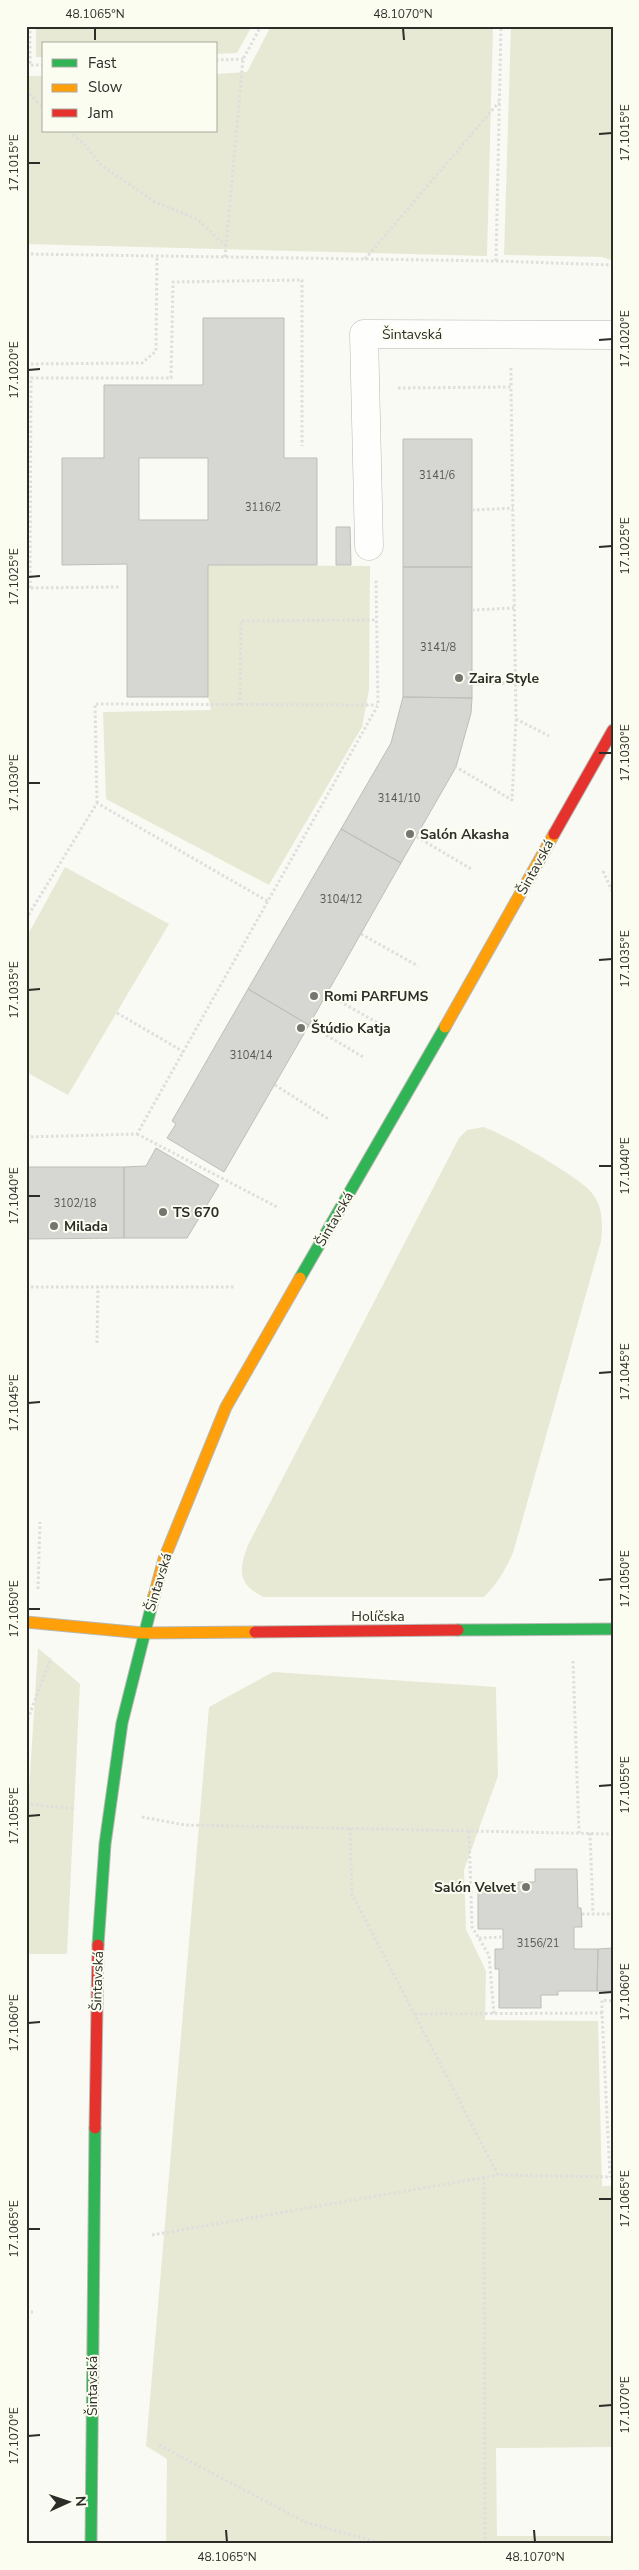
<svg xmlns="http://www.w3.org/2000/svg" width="639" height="2570" font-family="'Nunito Sans',sans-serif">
	<rect width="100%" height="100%" fill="#fafaf4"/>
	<path fill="#e8e9d4" d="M36,26h216l-15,27 -21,1v-10h-172v13h-8z
		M271,26h222l-6,230 -461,-12v-168h18v55h172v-57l31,-2z
		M511,26h102v235l-11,-4 -98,-2z
		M208,565l162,1 -1,124 -7,37 -93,158 -163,-86 -3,-87 108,-2 -3,-13z
		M65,867l104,57 -101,171 -42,-23v-134z
		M483,1127c18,5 98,51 109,66 11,14 11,31 9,48l-88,312c-8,17 -15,30 -29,44h-220c-27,-12 -25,-28 -16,-52l211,-407 8,-8z
		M38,1648l42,36 -13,270h-41v-147h2z
		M273,1672l223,15 2,89 -34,94 2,59 20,42 -1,49 113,1 4,165h11v261l-117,1 1,88h116v8h-447l1,-85 -21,-13 63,-739z"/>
	<path fill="#d6d6d2" stroke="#bdbeb9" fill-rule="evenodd" d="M203,318h81v140h33v107h-109v132h-81v-133l-65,1v-107h42v-73h99zM139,458h69v62h-69z
		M403,439h69v128h-69z
		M336,527h14l1,38h-15z
		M403,567h69v131l-69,-1z
		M403,697l69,1 -1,15 -15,54 -55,96 -60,-34 50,-86z
		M341,829l60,34 -92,162 -61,-36z
		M248,989l61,36 -85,147 -57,-34 9,-14 -4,-3z
		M156,1148l63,37 -32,53h-63v-71l22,-1z
		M26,1167h98v71l-98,1z
		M535,1869h42l1,39h3l1,19h-8v22h24l-1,42h-39v4h-17v13h-42v-39h-4v-20h8v-20h-25v-43h40v-4h17z
		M613,1948v43h-16l1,-42z"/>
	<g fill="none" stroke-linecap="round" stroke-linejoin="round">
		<defs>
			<path id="street" d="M369,546l-5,-212 249,1"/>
			<path id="fast" d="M300,1278l145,-251
				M458,1630l155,-1
				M98,1945l7,-101 17,-121 32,-127
				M91,2544l4,-416"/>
			<path id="slow" d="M445,1027l109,-193
				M154,1596l10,-37 62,-152 74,-129
				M26,1622l117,11 112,-1"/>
			<path id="jam" d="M554,834l59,-104
				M255,1632l203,-2
				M95,2128l3,-183"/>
		</defs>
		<use href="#street" stroke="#b8b9b4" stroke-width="29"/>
		<use href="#fast" stroke="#b8b9b4" stroke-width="13"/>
		<use href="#slow" stroke="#b8b9b4" stroke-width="13"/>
		<use href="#jam" stroke="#b8b9b4" stroke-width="13"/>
		<path stroke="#dededc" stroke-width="3" stroke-dasharray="2.5 2.5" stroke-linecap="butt" d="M30,26v39
			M216,60l27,-1
			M26,65h18
			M26,90l18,19
			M69,131l17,15 15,19 54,37 42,17 29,27
			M26,254l470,7 117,4
			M225,257l18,-198 18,-33
			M365,259l134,-157
			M496,261l5,-235
			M26,364l116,-1 14,-12 1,-95
			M511,368v19
			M398,388l113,-1 5,332 -4,81 -56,-33
			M472,510l41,-2
			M26,588l94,-1
			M30,588l1,-210h140l2,-96 129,-2v166
			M472,610l42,-2
			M472,684l43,-1
			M240,705l1,-84 136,-1
			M516,719l33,17
			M97,803l-2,-99 282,1
			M417,837l56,33
			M603,871l10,22
			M26,919l71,-116 172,99
			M361,934l57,32
			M327,994l56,32
			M117,1013l67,39
			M309,1025l56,33
			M275,1085l55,35
			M137,1134l142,74
			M26,1137l111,-3 241,-429 -2,-126
			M26,1287h208
			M97,1343l1,-56
			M38,1589l2,-67
			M573,1661l6,172
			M26,1724l25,-66
			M26,1804l50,5
			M142,1817l43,8 428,9
			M350,1828l2,66 146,281 115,2
			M469,1831l3,96 17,28 5,59
			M590,1833l3,81h20
			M582,1914h11
			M479,1938l24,-1
			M602,2013v-13l11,1
			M415,2014l187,-1 8,164
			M484,2177l1,367
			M152,2235l346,-60
			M26,2312h7
			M159,2445l146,77 80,22"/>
		<use href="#street" stroke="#fefefd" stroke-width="28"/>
		<use href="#fast" stroke="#30b455" stroke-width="11"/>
		<use href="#slow" stroke="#ff9f0a" stroke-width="11"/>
		<use href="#jam" stroke="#e5322d" stroke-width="11"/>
	</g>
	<path fill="none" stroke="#2c2d28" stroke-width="2" d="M95,28v12M403,28l1,12M599,134l13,-1M28,163h12M599,340l13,-1M28,370l12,-1M599,547l13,-1M28,577l12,-1M599,753h13M28,783h12M599,960l13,-1M28,990l12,-1M599,1166h13M28,1196h12M599,1373l13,-1M28,1403l12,-1M599,1580l13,-1M28,1609h12M599,1786l13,-1M28,1816l12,-1M599,1993l13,-1M28,2023l12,-1M599,2199h13M28,2229h12M599,2406l13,-1M28,2436l12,-1M226,2530l1,12M534,2530l1,12"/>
	<g fill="#74756f" stroke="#fcfdf1" stroke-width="2">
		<circle cx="459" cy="678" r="5"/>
		<circle cx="410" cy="834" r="5"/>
		<circle cx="314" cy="996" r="5"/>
		<circle cx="301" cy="1028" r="5"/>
		<circle cx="163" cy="1212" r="5"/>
		<circle cx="54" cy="1226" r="5"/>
		<circle cx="526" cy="1887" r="5"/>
	</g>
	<g text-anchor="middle" stroke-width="4" stroke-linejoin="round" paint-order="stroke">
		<g font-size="11" fill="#565752">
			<text x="437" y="479">3141/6</text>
			<text x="263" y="511">3116/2</text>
			<text x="438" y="651">3141/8</text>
			<text x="399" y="802">3141/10</text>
			<text x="341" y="903">3104/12</text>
			<text x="251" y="1059">3104/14</text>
			<text x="75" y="1207">3102/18</text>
			<text x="538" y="1947">3156/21</text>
		</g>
		<g font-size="14" fill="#2c2d28" stroke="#fcfdf1">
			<text x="412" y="339">Šintavská</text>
			<text transform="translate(535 867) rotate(-61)" y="5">Šintavská</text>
			<text transform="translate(334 1219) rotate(-60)" y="5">Šintavská</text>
			<text transform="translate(158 1582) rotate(-73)" y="5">Šintavská</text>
			<text x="378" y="1621">Holíčska</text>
			<text transform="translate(97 1981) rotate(-88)" y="5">Šintavská</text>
			<text transform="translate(92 2386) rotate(-90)" y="5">Šintavská</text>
		</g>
		<g font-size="14" font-weight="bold" fill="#2c2d28" stroke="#fcfdf1" text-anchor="start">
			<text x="469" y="683">Zaira Style</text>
			<text x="420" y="839">Salón Akasha</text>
			<text x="324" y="1001">Romi PARFUMS</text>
			<text x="311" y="1033">Štúdio Katja</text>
			<text x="173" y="1217">TS 670</text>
			<text x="64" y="1231">Milada</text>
			<text x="516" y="1892" text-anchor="end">Salón Velvet</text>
		</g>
	</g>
	<rect width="639" height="2570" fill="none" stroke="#fcfdf1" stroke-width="55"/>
	<rect x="42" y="42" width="175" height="90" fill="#fcfdf1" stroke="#a9aaa1"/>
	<rect x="52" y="59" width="25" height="8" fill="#30b455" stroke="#a9aaa1"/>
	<text x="88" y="68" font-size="15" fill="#2c2d28">Fast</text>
	<rect x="52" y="84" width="25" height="8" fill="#ff9f0a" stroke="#a9aaa1"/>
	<text x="88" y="92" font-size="15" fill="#2c2d28">Slow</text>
	<rect x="52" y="109" width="25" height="8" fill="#e5322d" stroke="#a9aaa1"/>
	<text x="88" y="118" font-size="15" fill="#2c2d28">Jam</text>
	<g transform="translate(68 2502) rotate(87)" stroke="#fcfdf1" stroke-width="4" paint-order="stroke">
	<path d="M0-4L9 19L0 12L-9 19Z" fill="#2c2d28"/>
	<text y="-8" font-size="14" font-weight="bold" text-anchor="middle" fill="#2c2d28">N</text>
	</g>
	<rect x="28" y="28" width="584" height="2514" fill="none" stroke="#2c2d28" stroke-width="2"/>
	<g font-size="12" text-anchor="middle" fill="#2c2d28">
		<text x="95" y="18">48.1065°N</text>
		<text x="403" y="18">48.1070°N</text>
		<text transform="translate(625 133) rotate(-90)" y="4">17.1015°E</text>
		<text transform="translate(14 163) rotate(-90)" y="4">17.1015°E</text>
		<text transform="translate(625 339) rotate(-90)" y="4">17.1020°E</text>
		<text transform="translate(14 370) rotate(-90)" y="4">17.1020°E</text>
		<text transform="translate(625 546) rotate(-90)" y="4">17.1025°E</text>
		<text transform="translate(14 577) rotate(-90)" y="4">17.1025°E</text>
		<text transform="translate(625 753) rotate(-90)" y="4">17.1030°E</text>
		<text transform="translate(14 783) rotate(-90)" y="4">17.1030°E</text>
		<text transform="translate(625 959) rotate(-90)" y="4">17.1035°E</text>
		<text transform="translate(14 990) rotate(-90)" y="4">17.1035°E</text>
		<text transform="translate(625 1166) rotate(-90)" y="4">17.1040°E</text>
		<text transform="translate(14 1196) rotate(-90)" y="4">17.1040°E</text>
		<text transform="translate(625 1372) rotate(-90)" y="4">17.1045°E</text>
		<text transform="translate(14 1403) rotate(-90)" y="4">17.1045°E</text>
		<text transform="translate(625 1579) rotate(-90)" y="4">17.1050°E</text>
		<text transform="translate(14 1609) rotate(-90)" y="4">17.1050°E</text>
		<text transform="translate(625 1785) rotate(-90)" y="4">17.1055°E</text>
		<text transform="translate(14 1816) rotate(-90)" y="4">17.1055°E</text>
		<text transform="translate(625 1992) rotate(-90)" y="4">17.1060°E</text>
		<text transform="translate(14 2023) rotate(-90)" y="4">17.1060°E</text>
		<text transform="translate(625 2199) rotate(-90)" y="4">17.1065°E</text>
		<text transform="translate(14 2229) rotate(-90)" y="4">17.1065°E</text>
		<text transform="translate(625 2405) rotate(-90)" y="4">17.1070°E</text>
		<text transform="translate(14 2436) rotate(-90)" y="4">17.1070°E</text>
		<text x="227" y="2561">48.1065°N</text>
		<text x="535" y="2561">48.1070°N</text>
	</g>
</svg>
